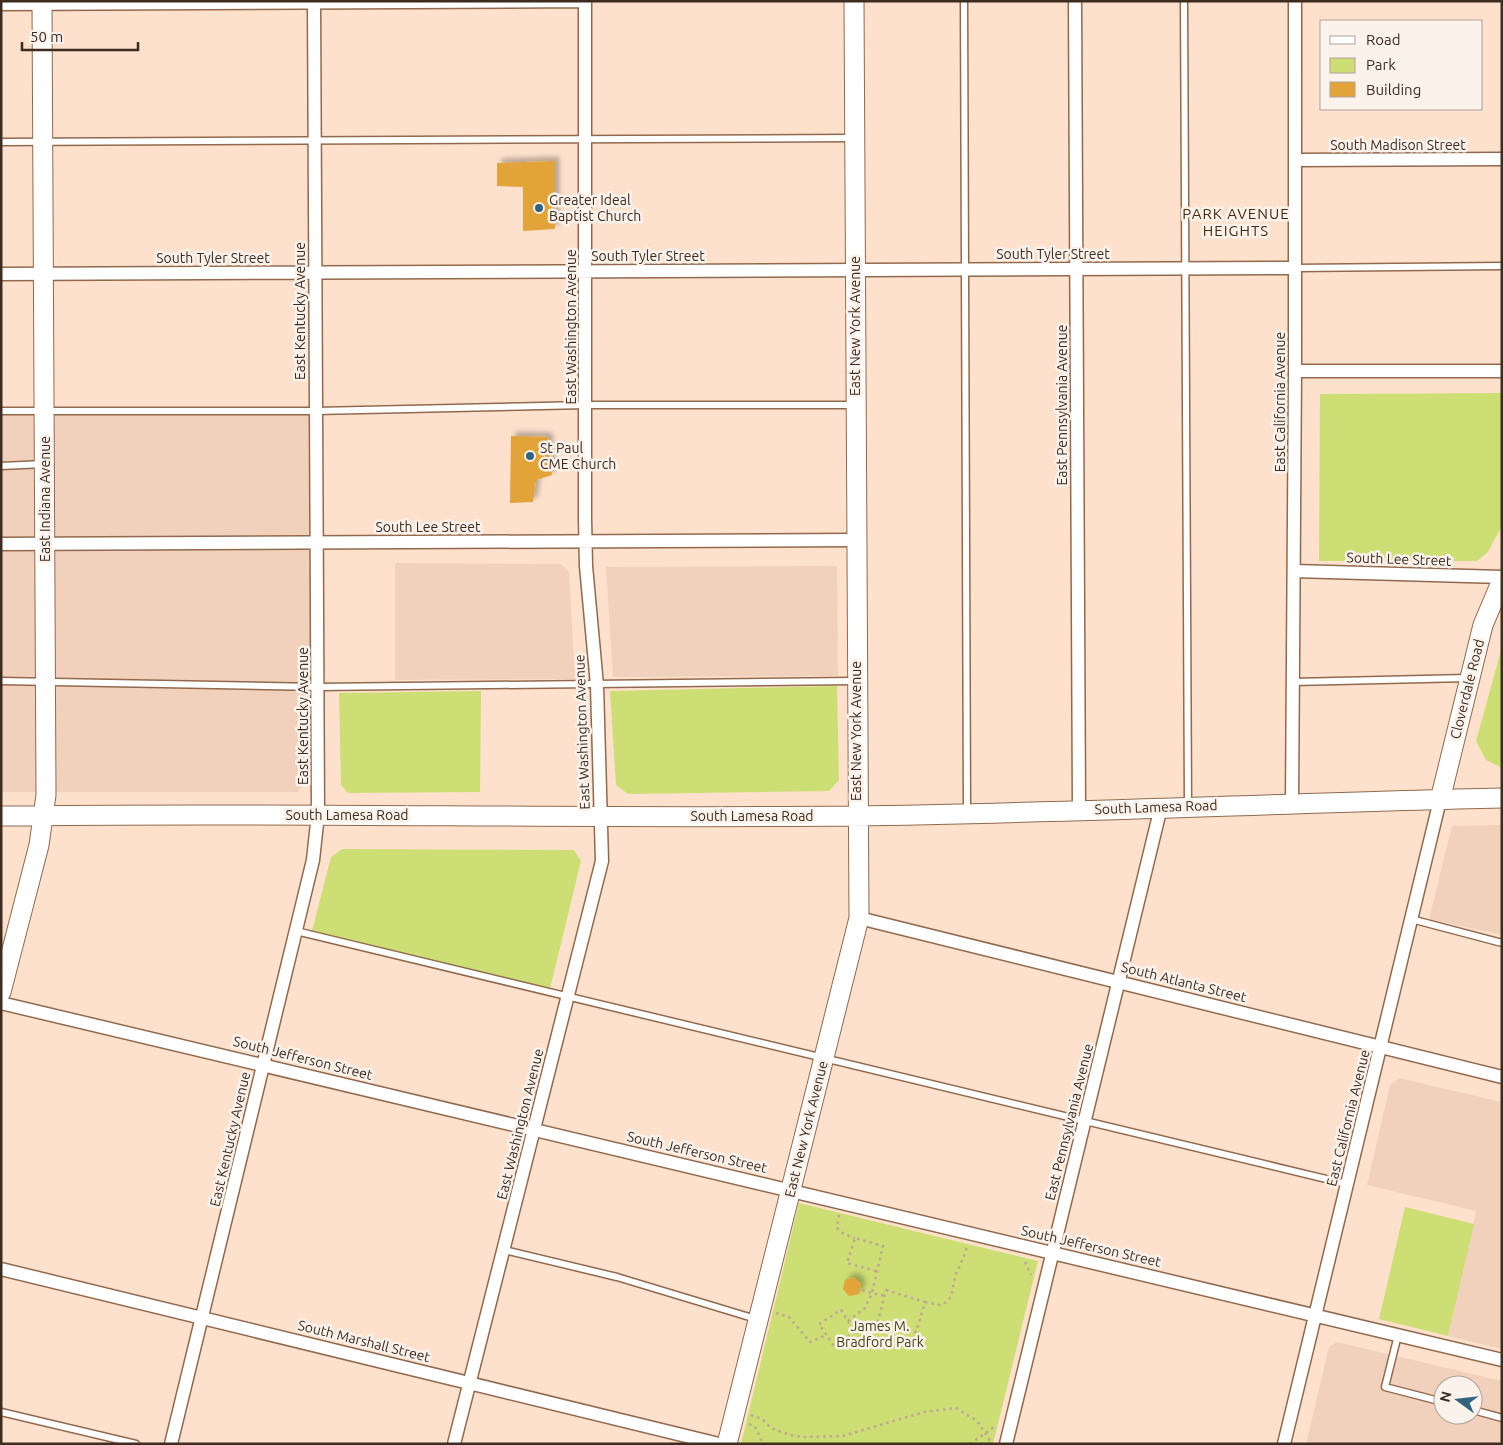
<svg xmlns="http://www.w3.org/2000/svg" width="1503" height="1445" font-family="Ubuntu,sans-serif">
	<defs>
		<filter id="shadow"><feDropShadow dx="4.5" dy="-4.5" stdDeviation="2.5" flood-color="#0004"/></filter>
	</defs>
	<rect width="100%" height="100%" fill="#fde1cd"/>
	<path fill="#f1d1bc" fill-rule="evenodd" d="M315,407l1,270 -9,18 -2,86 -7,11h-297v-383z
		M395,563l166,1 8,8 6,107 -180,1z
		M837,566l1,110 -225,1 -7,-110z
		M1502,825v110l-73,-16 23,-93z
		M1399,1078l103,24v247l-54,-13 28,-125 -109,-26 23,-100z
		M1337,1342l165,39v63h-196l23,-97zM1443,1385h30v30h-30z"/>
	<path fill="#cdde74" d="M1502,393v133l-14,26 -11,9h-158l1,-167z
		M1502,647v121l-16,-8 -10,-19z
		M837,686l2,94 -10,11 -201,3 -12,-9 -6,-94z
		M481,691l-1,101 -132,1 -7,-8 -2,-92z
		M342,849l232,1 7,11 -31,128 -238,-58 19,-74z
		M799,1203l239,58 -45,183h-252z
		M1405,1207l69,17 -26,112 -69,-17z"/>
	<path fill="#e2a338" filter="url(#shadow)" d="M555,161v68l-32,2v-44l-26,-1v-23z
		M511,436l37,1 4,38 -16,5 -3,22 -23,1z
		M854,1277l7,7 -2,10 -10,2 -6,-7 2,-9z"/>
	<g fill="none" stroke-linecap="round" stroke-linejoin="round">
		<defs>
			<path id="lane" d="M964,1l3,810
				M1184,1l4,804
				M1,142l851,-4
				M1295,268l207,-2
				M1,411h315l270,-6h268
				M1,466l43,-2
				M1,681l317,6 537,-6
				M1293,682l174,-4
				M1411,919l91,24
				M296,931l1051,253
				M504,1250l113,27 139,42
				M1398,1335l-13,52 58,15
				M1473,1410l29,8
				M1,1412l135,32"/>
			<path id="street" d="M1075,1l4,808
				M1,4l583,-3
				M1295,160l207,-1
				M1,274l1294,-6
				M1295,371h207
				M1,544l855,-4
				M1294,571l208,6
				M1292,803l3,-432v-370
				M859,918l643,159
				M1,1003l1501,357
				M1,1269l718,175
				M171,1444l142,-584 5,-46 -4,-813
				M454,1444l148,-583 -5,-176 -11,-119 -1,-48v-517
				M1006,1444l155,-637
				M1284,1444l156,-644"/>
			<path id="secondary" d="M1440,800l43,-175 19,-45
				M1,816c284,-4 568,3 852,0 216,-3 433,-13 649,-18
				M1,992l38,-147 7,-50 -4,-794
				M727,1444l132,-526 -5,-917"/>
		</defs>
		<use href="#lane" stroke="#92694c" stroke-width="9"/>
		<use href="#street" stroke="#92694c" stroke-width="15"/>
		<use href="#secondary" stroke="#92694c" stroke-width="21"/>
		<path stroke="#c0a795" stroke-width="2.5" stroke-dasharray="2.5 4" stroke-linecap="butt" d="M839,1215l-2,13 7,6 11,4
			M1025,1262l6,13
			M876,1271l-29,-8 8,-25 28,8 -11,47 13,3
			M886,1290l39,12 -9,30 -38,-11z
			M925,1302l15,3c16,-5 11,-19 16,-31 4,-9 8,-17 11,-27
			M841,1310l14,22 -21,14 -15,-22z
			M776,1313l13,4 21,25 16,-7
			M848,1321l17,-13 7,-15 -14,-4
			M751,1415l11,4 9,9 19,7 13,2 40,-1 81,-24 32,-4 21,13 14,21
			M749,1424l7,4 7,16
			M970,1444l24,-17"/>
		<use href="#lane" stroke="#fff" stroke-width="6"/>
		<use href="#street" stroke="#fff" stroke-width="12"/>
		<use href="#secondary" stroke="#fff" stroke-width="19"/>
	</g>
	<g fill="#316481" stroke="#fbf2eb" stroke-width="2">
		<circle cx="539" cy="208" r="5"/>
		<circle cx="530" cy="456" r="5"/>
	</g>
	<g text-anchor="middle" stroke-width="5" stroke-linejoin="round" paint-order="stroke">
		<g font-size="14" fill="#3e2c20" stroke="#fbf2eb">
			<text x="1398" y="150">South Madison Street</text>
			<text x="1053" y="259">South Tyler Street</text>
			<text x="648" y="261">South Tyler Street</text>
			<text x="213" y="263">South Tyler Street</text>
			<text transform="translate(300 311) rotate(-90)" y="5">East Kentucky Avenue</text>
			<text transform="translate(855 326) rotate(-90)" y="5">East New York Avenue</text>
			<text transform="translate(571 327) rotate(-90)" y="5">East Washington Avenue</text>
			<text transform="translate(1280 402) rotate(-90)" y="5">East California Avenue</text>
			<text transform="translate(1062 405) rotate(-90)" y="5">East Pennsylvania Avenue</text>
			<text transform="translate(45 499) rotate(-90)" y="5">East Indiana Avenue</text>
			<text x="428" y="532">South Lee Street</text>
			<text transform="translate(1399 559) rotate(2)" y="5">South Lee Street</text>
			<text transform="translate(1467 689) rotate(-76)" y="5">Cloverdale Road</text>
			<text transform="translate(303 716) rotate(-90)" y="5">East Kentucky Avenue</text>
			<text transform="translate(856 731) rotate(-90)" y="5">East New York Avenue</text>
			<text transform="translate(582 732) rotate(-92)" y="5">East Washington Avenue</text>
			<text transform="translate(1156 807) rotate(-2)" y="5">South Lamesa Road</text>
			<text x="347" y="820">South Lamesa Road</text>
			<text x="752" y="821">South Lamesa Road</text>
			<text transform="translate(1184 982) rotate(14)" y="5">South Atlanta Street</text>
			<text transform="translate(303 1058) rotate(14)" y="5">South Jefferson Street</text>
			<text transform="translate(1348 1118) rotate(-76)" y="5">East California Avenue</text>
			<text transform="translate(1069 1122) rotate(-76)" y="5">East Pennsylvania Avenue</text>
			<text transform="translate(520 1124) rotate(-76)" y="5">East Washington Avenue</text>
			<text transform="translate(806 1129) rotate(-76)" y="5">East New York Avenue</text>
			<text transform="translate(230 1139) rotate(-77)" y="5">East Kentucky Avenue</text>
			<text transform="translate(697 1152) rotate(13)" y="5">South Jefferson Street</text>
			<text transform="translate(1091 1246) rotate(13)" y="5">South Jefferson Street</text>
			<text transform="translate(364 1341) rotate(14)" y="5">South Marshall Street</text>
		</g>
		<g font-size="14" fill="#3e2c20" stroke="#fbf2eb" text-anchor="start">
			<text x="549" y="205">Greater Ideal<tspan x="549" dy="16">Baptist Church</tspan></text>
			<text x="540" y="453">St Paul<tspan x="540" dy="16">CME Church</tspan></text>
		</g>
		<g font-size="14" fill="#3d4315" stroke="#fbf2eb">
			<text x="880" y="1331">James M.<tspan x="880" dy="16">Bradford Park</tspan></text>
		</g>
		<g font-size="15" letter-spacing="1" fill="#4c290b" stroke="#fbf2eb">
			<text x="1236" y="219">PARK AVENUE<tspan x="1236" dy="17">HEIGHTS</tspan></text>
		</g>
	</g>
	<rect width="1503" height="1445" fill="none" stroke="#3e2c20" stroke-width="5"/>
	<rect x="1320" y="20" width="162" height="90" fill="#fbf2eb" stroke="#afa39a"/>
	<rect x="1330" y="36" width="25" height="8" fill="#ffffff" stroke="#afa39a"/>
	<text x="1366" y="45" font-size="15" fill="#3e2c20">Road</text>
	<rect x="1330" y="58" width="25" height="15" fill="#cdde74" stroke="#afa39a"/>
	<text x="1366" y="70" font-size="15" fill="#3e2c20">Park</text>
	<rect x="1330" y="82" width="25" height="15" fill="#e2a338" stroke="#afa39a"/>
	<text x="1366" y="95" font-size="15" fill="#3e2c20">Building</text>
	<g transform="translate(1458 1400) rotate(285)"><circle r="24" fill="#fbf2eb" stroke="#afa39a"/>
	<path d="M0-4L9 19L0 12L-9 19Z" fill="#316481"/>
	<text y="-8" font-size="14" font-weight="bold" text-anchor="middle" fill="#3e2c20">N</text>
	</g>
	<path d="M22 42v8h116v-8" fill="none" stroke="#3e2c20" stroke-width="2.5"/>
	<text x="30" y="42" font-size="15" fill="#3e2c20" stroke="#fbf2eb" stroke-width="4" paint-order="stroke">50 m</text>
</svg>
